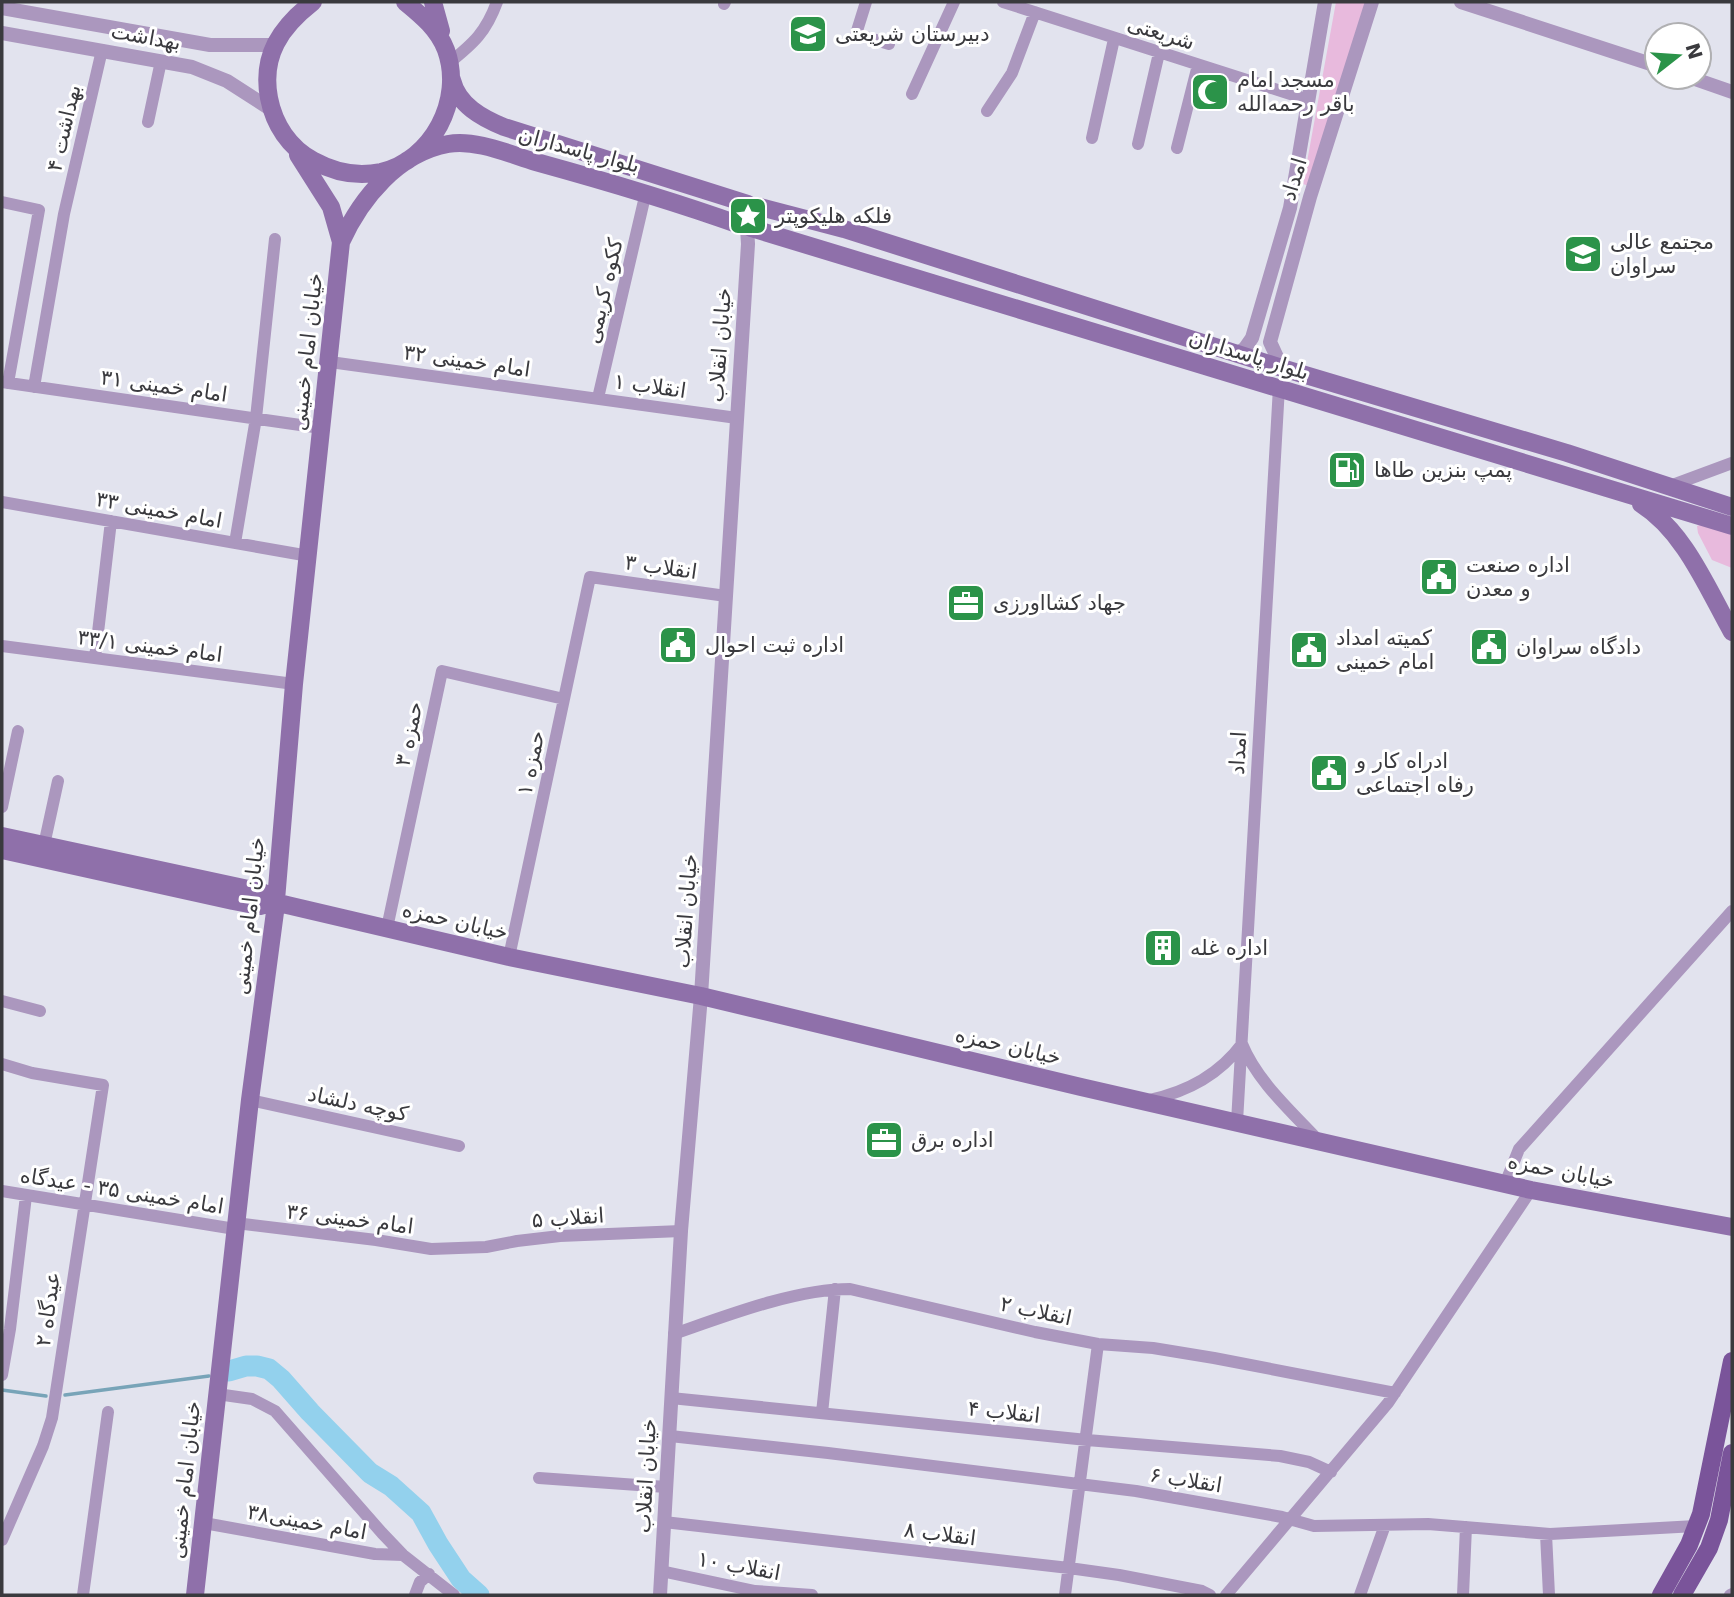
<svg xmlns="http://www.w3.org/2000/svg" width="1734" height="1597" font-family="'DejaVu Sans','Noto Naskh Arabic',sans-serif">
	<rect width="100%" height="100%" fill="#e2e3ee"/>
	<path fill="#e8badd" d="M1336,2h30l-57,184 -6,-2z
		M1703,524l29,10v34l-20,-8 -14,-27 -1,-7z"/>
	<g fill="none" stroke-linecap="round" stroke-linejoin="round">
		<path stroke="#78a4b8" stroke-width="3.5" d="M2,1390l44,6
			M65,1395l144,-19"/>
		<path stroke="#93d1ed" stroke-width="21" d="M229,1371l17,-5h11l12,3 12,10 29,33 60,61 21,13 30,27 17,31 23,35 18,16"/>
		<path stroke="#ab97be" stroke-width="12" d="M866,2l-10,32 33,10
			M1003,2l306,98
			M724,4l1,-2
			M449,63c25,-20 37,-31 48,-61
			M912,94l42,-92
			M987,111l25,-38 23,-61
			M148,122l13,-61
			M1092,138l22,-99
			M1138,144l21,-91
			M1177,148l21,-83
			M2,202l37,8 -31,173
			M330,362l407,56
			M2,382l319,46
			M34,387l30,-173 38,-164
			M598,398l48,-206
			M1670,486l62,-23
			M2,502l307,54
			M235,543l21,-125 19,-179
			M2,646l292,38
			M95,658l16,-137
			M2,807l16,-76
			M46,836l12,-55
			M387,928l55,-257 122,28
			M509,957l81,-380 136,19
			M2,1001l38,10
			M2,1064l30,9 71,12 -51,333 -9,28 -41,94
			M250,1100l209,46
			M1149,1100c38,-8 70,-25 93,-56 15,37 49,67 76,96
			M1237,1122l42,-735
			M1505,1184l14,-35 213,-238
			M2,1191l233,38
			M236,1223l140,17 55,9 55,-2 31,-6 43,-5 121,-5
			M674,1334c52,-18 121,-45 176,-45l185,43 63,12 55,4 61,10 181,35
			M2,1375l8,-46 16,-133
			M217,1394l35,5 23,12 107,122 21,22 51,40
			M671,1398l416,42 193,16 29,6 22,10
			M822,1413l13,-124
			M670,1436l158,17 308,38 146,26 32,9 114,-2 122,10 146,-8
			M539,1478l127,9
			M664,1522l405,46 50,7 83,16 8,4
			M204,1523l171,31 28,1
			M1546,1534l3,61
			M661,1571l94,20 57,4
			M83,1595l25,-183
			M415,1595l5,-13 9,-8
			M1065,1595l33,-251
			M1226,1595l162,-192 143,-213
			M1360,1595l25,-70
			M1463,1595l3,-68
			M1730,1595l2,-1"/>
		<path stroke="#ab97be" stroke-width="14" d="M1461,2l196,64
			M2,8l208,37h65
			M2,33l190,34 35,14 45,29
			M1689,77l43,15
			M1237,354l8,-6 7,-10 38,-130 35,-206
			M1282,368l-12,-26 40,-145 62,-195
			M660,1595l21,-364 20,-235 47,-752 -1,-16"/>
		<path stroke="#8f70aa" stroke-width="18" d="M313,2c-32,25 -52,53 -44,96 5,26 20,50 45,63 20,11 43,16 67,11 51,-12 83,-72 65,-122 -8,-21 -24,-34 -41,-48
			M433,2l8,29
			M452,80c6,25 30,38 52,47l244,77
			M298,155l33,52 10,35
			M756,206l88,23 438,139 285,85 165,54
			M751,228l981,298
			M1641,504c44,28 66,84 91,128
			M2,836l260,56 13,10 12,3 222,52 192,39 380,91 450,103 201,37
			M2,850l231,51 27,5 15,-4
			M195,1595l55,-495 25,-188 19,-228 47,-442c20,-44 57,-89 107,-98 28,-5 61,10 88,18 69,19 137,39 204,63"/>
		<path stroke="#7a549a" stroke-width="18" d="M1661,1595l28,-50 12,-31 31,-153
			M1682,1595l27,-47 10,-28 13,-67"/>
	</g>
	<defs>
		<symbol id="school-square" viewBox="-11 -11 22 22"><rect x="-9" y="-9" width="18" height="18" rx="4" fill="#2b9349" stroke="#fff"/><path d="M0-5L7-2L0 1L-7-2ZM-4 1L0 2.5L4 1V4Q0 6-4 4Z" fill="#fff"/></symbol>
		<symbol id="mosque-square" viewBox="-11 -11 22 22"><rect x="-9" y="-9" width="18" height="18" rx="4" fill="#2b9349" stroke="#fff"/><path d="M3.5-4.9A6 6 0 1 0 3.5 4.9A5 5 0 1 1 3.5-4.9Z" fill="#fff"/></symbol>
		<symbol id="sight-square" viewBox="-11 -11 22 22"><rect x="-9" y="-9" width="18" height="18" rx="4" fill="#2b9349" stroke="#fff"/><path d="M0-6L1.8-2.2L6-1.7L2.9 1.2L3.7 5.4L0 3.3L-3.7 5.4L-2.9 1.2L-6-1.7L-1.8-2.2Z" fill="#fff"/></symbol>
		<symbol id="university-square" viewBox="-11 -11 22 22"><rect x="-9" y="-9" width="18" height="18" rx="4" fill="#2b9349" stroke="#fff"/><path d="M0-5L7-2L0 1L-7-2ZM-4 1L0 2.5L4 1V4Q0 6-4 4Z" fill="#fff"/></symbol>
		<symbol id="fuel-square" viewBox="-11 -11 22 22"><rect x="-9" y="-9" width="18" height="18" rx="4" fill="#2b9349" stroke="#fff"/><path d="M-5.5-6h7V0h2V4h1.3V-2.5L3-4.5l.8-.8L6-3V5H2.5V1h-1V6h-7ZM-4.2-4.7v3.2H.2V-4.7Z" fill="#fff"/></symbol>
		<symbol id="civic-square" viewBox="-11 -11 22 22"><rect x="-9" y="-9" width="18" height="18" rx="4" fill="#2b9349" stroke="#fff"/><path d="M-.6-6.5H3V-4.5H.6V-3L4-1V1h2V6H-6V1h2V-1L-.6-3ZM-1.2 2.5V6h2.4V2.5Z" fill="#fff"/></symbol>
		<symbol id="office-square" viewBox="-11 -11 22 22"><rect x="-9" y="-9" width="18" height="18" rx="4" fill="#2b9349" stroke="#fff"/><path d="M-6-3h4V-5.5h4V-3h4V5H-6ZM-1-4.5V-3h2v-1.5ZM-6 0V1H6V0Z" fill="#fff"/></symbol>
		<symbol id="building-square" viewBox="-11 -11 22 22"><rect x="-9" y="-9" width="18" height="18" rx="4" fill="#2b9349" stroke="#fff"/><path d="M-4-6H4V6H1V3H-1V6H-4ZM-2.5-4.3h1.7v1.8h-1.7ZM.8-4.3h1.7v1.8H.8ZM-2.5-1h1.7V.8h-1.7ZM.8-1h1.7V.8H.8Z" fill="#fff"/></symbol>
	</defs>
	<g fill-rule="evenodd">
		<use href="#school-square" x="786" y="12" width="44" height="44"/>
		<use href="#mosque-square" x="1188" y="70" width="44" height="44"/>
		<use href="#sight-square" x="726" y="194" width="44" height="44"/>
		<use href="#university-square" x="1561" y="232" width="44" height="44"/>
		<use href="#fuel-square" x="1325" y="448" width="44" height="44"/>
		<use href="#civic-square" x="1417" y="555" width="44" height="44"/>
		<use href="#office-square" x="944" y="581" width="44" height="44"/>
		<use href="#civic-square" x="656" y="623" width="44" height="44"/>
		<use href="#civic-square" x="1467" y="625" width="44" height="44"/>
		<use href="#civic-square" x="1287" y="628" width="44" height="44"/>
		<use href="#civic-square" x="1307" y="751" width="44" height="44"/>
		<use href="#building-square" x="1141" y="926" width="44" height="44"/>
		<use href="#office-square" x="862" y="1118" width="44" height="44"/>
	</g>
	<g text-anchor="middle" stroke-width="6" stroke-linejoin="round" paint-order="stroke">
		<g font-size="21" fill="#3a3a3e" stroke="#fff">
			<text transform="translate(1161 33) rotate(17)" y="7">شریعتی</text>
			<text transform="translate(146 37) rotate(10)" y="7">بهداشت</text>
			<text transform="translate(64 128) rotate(-77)" y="7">بهداشت ۴</text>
			<text transform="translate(579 150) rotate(15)" y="7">بلوار پاسداران</text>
			<text transform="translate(1294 179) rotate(-73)" y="7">امداد</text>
			<text transform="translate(604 291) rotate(-77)" y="7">ککوه کریمی</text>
			<text transform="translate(720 345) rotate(-86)" y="7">خیابان انقلاب</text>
			<text transform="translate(307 352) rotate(-84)" y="7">خیابان امام خمینی</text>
			<text transform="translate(1249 355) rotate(17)" y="7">بلوار پاسداران</text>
			<text transform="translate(467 361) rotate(8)" y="7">امام خمینی ۳۲</text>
			<text transform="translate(164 386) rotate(8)" y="7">امام خمینی ۳۱</text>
			<text transform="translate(650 386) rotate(8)" y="7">انقلاب ۱</text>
			<text transform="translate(159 510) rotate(10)" y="7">امام خمینی ۳۳</text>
			<text transform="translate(661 567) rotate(8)" y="7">انقلاب ۳</text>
			<text transform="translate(150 646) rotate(7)" y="7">امام خمینی ۳۳/۱</text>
			<text transform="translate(409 734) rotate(-78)" y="7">حمزه ۳</text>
			<text transform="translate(1238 753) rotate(-87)" y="7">امداد</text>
			<text transform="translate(531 763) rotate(-78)" y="7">حمزه ۱</text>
			<text transform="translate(686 911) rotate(-86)" y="7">خیابان انقلاب</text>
			<text transform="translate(249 916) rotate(-84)" y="7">خیابان امام خمینی</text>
			<text transform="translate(455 921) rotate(13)" y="7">خیابان حمزه</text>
			<text transform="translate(1008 1046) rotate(13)" y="7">خیابان حمزه</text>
			<text transform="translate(358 1104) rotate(12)" y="7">کوچه دلشاد</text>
			<text transform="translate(1561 1171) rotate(11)" y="7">خیابان حمزه</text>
			<text transform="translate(122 1191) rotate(9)" y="7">امام خمینی ۳۵ - عیدگاه</text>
			<text transform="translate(568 1218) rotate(-4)" y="7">انقلاب ۵</text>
			<text transform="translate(350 1219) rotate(7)" y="7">امام خمینی ۳۶</text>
			<text transform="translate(48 1309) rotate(-82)" y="7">عیدگاه ۲</text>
			<text transform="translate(1036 1311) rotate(12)" y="7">انقلاب ۲</text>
			<text transform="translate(1004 1412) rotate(6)" y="7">انقلاب ۴</text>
			<text transform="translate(646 1476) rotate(-87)" y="7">خیابان انقلاب</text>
			<text transform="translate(185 1480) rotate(-84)" y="7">خیابان امام خمینی</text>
			<text transform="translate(1186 1480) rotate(9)" y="7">انقلاب ۶</text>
			<text transform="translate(307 1522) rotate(10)" y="7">امام خمینی۳۸</text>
			<text transform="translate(940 1534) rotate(7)" y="7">انقلاب ۸</text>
			<text transform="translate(739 1566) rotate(10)" y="7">انقلاب ۱۰</text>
		</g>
		<g font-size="21" fill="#3a3a3e" stroke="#fff" text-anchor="start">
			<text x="835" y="41">دبیرستان شریعتی</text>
			<text x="1237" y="87">مسجد امام<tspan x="1237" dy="24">باقر رحمه‌الله</tspan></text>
			<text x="775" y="223">فلکه هلیکوپتر</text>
			<text x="1610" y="249">مجتمع عالی<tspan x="1610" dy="24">سراوان</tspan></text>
			<text x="1374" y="477">پمپ بنزین طاها</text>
			<text x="1466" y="572">اداره صنعت<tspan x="1466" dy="24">و معدن</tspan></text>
			<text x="993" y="610">جهاد کشااورزی</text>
			<text x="1336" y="645">کمیته امداد<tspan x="1336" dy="24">امام خمینی</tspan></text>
			<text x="705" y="652">اداره ثبت احوال</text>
			<text x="1516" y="654">دادگاه سراوان</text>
			<text x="1356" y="768">ادراه کار و<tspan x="1356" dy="24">رفاه اجتماعی</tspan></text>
			<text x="1190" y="955">اداره غله</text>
			<text x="911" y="1147">اداره برق</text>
		</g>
	</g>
	<rect width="1734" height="1597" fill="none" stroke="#3a3a3e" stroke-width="7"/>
	<g transform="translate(1678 56) rotate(73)"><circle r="33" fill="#ffffff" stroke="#b0b0b2" stroke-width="2"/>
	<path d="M0-5L12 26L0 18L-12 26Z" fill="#2b9349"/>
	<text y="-10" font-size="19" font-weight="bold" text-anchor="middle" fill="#3a3a3e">N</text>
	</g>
</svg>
